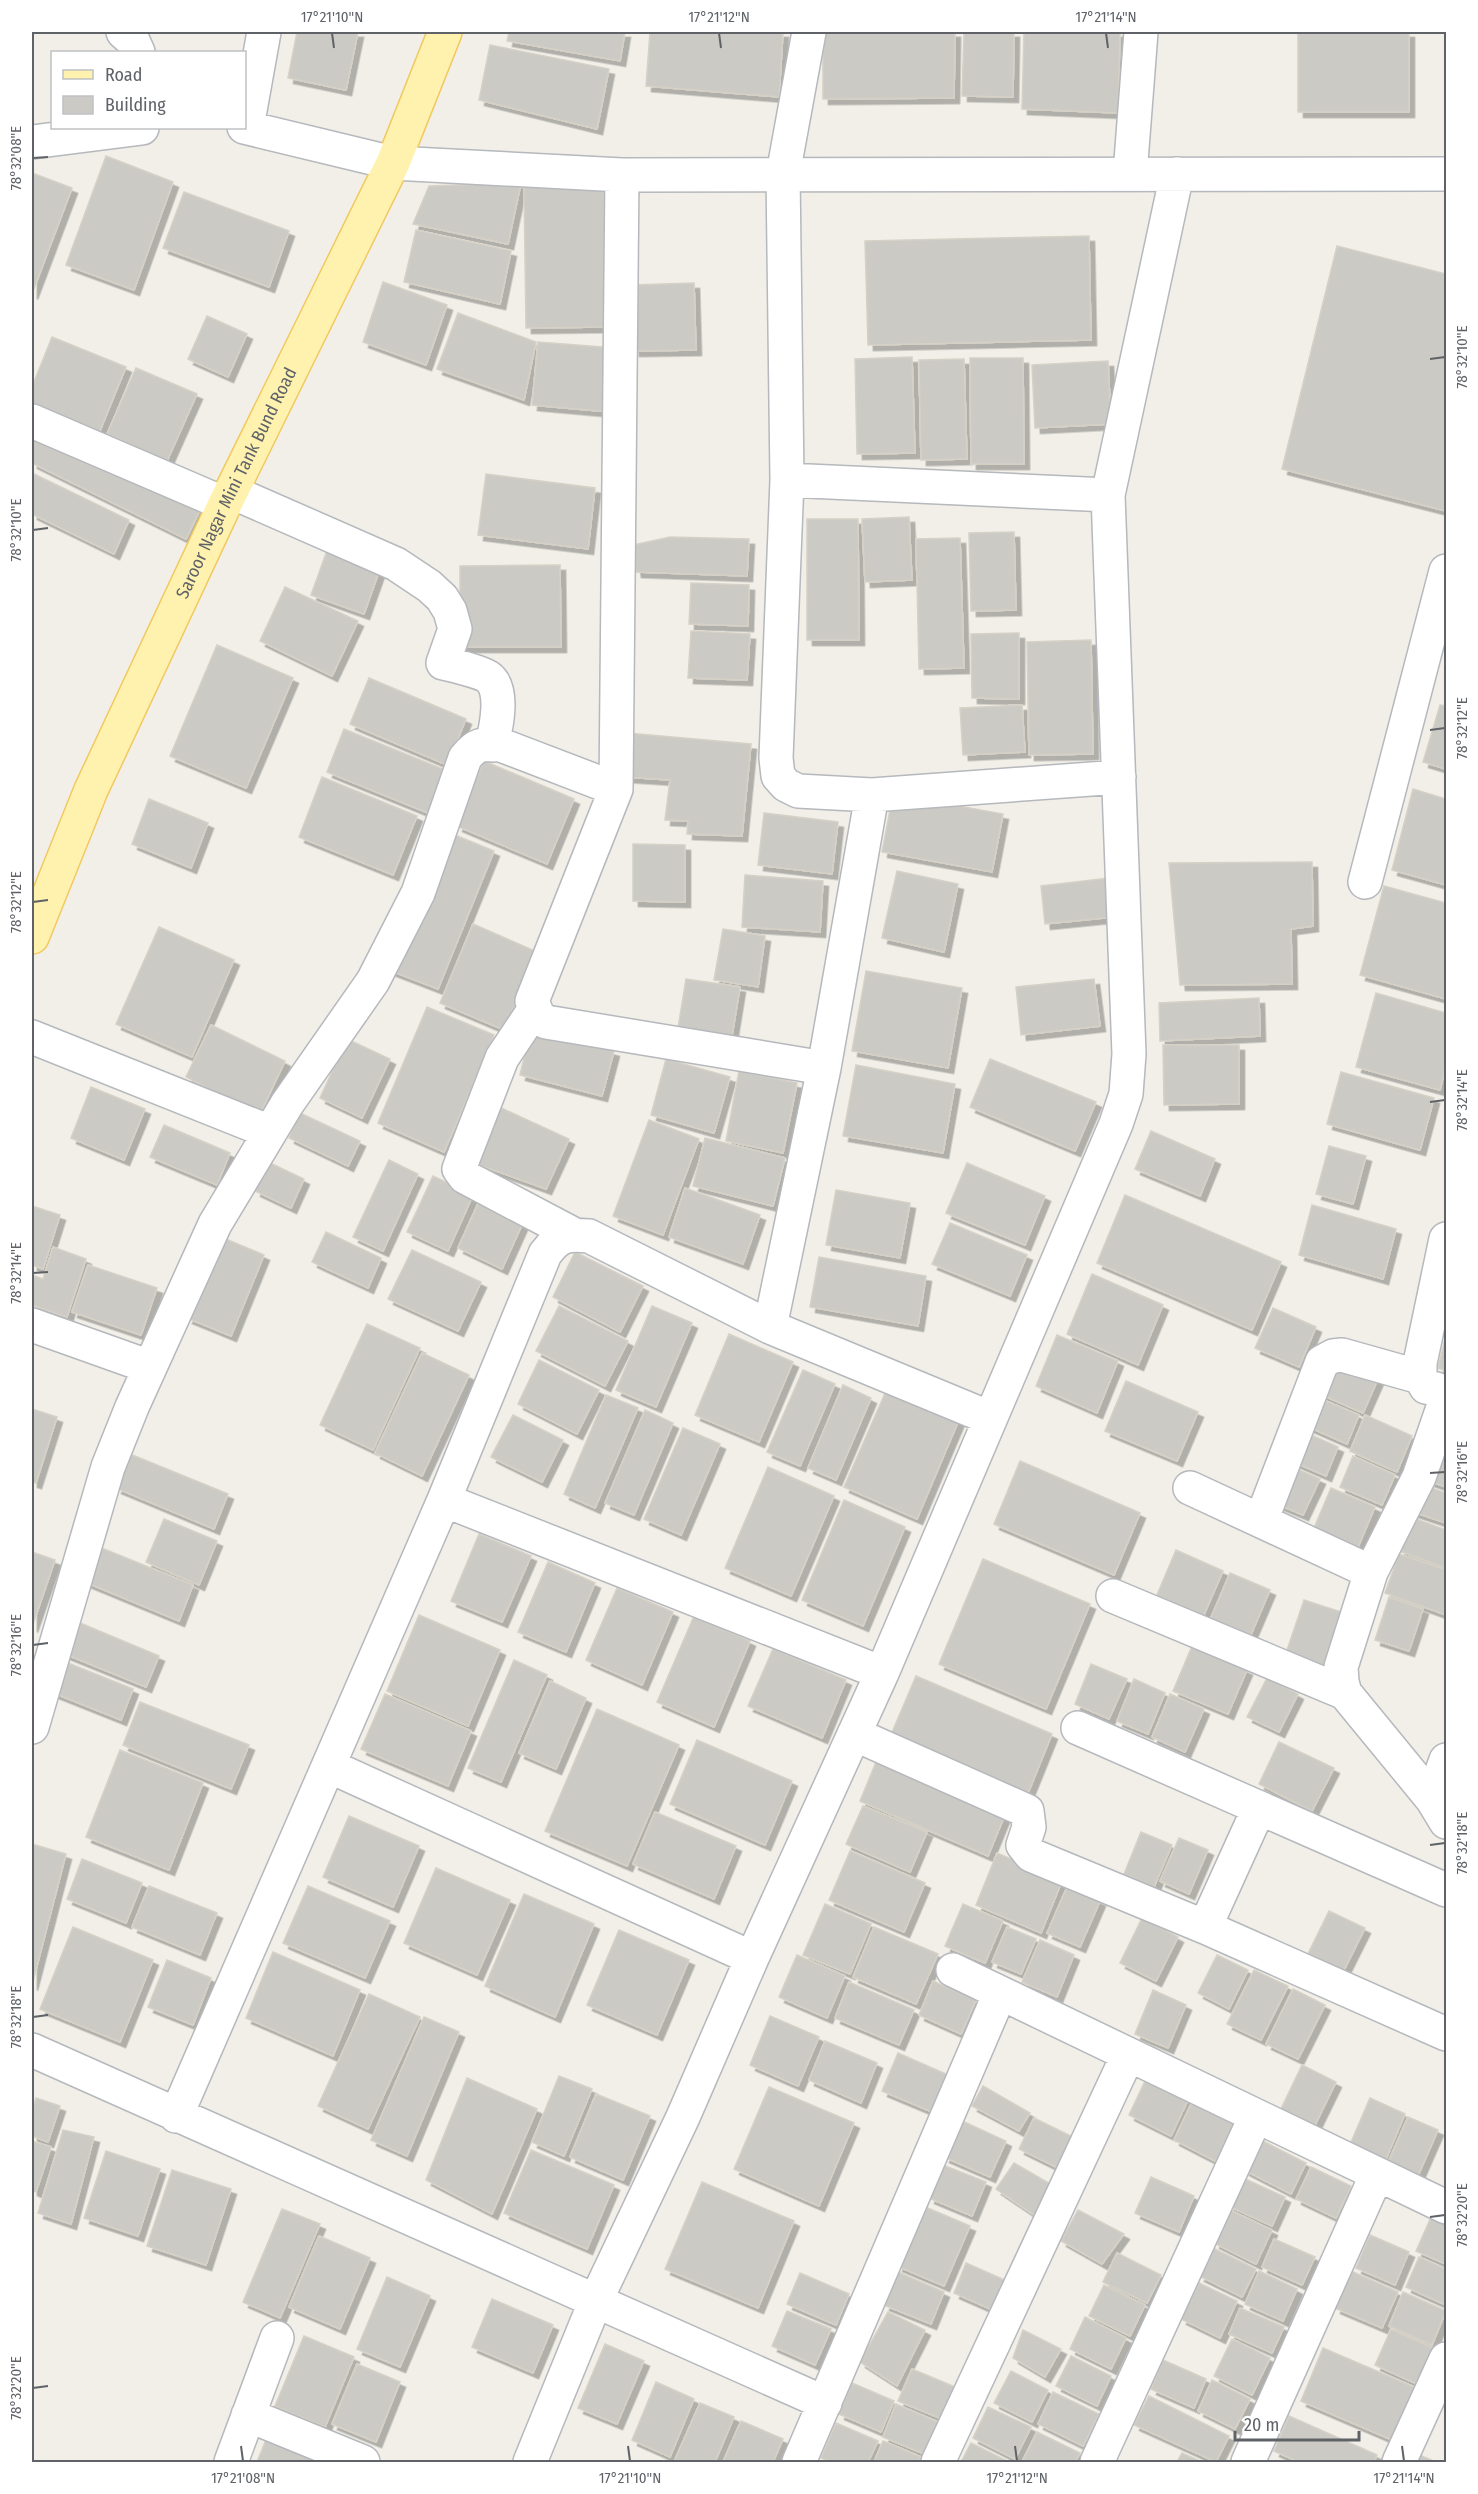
<svg xmlns="http://www.w3.org/2000/svg" width="1478" height="2494" font-family="'Fira Sans Condensed',sans-serif">
	<defs>
		<filter id="shadow"><feDropShadow dx="5.5" dy="5.5" stdDeviation="0" flood-color="#0004"/></filter>
	</defs>
	<rect width="100%" height="100%" fill="#f1efe8"/>
	<path fill="#cccac5" stroke="#d6d1c6" stroke-width="1.5" filter="url(#shadow)" d="M297,32h61l-12,58 -58,-12z
		M509,32h116l-5,29 -113,-20z
		M650,32h133l-4,65 -133,-11z
		M823,32h132l-1,66 -131,1z
		M964,32h50l-1,65 -51,-1z
		M1024,32h96l-2,81 -96,-4z
		M1298,32h111v80h-111z
		M490,45l119,24 -12,60 -118,-29z
		M106,156l67,26 -39,108 -68,-25z
		M32,173l40,15 -40,106z
		M521,183l-13,61 -95,-20 16,-38z
		M604,186l1,141 -79,1 -2,-141z
		M184,192l105,39 -20,56 -106,-39z
		M416,230l95,21 -11,53 -96,-22z
		M1089,236l2,104 -223,5 -3,-104z
		M1337,246l109,28v237l-164,-42z
		M383,282l64,23 -21,60 -63,-23z
		M694,283l2,67 -62,1 -3,-66z
		M458,313l78,29 -12,58 -87,-31z
		M207,316l40,18 -19,43 -40,-18z
		M52,337l74,30 -29,71 -65,-27v-24z
		M538,342l77,6 -6,64 -77,-7z
		M912,357l3,96 -58,1 -2,-95z
		M970,358h53l1,106h-53z
		M964,359l3,100 -46,1 -2,-100z
		M1108,361l3,63 -76,4 -3,-63z
		M136,368l61,26 -30,67 -60,-27z
		M32,423l170,83 -16,33 -154,-76z
		M32,473l97,47 -15,34 -82,-40z
		M486,474l109,14 -7,61 -110,-14z
		M909,517l3,63 -47,2 -3,-63z
		M807,519h51l1,121h-52z
		M1014,532l2,78 -45,1 -2,-78z
		M670,537l79,2 -2,37 -111,-4 -3,-27z
		M960,538l4,130 -45,1 -3,-130z
		M329,545l53,18 -18,51 -53,-19z
		M560,565l1,82h-101v-81z
		M691,583l58,2 -1,41 -59,-2z
		M285,587l73,34 -26,55 -72,-35z
		M691,631l59,3 -3,46 -59,-2z
		M1019,633v66l-47,-1 -1,-64z
		M1091,640l2,114 -64,1 -2,-113z
		M217,645l76,33 -47,110 -76,-32z
		M369,678l97,41 -19,46 -97,-41z
		M1022,705l3,47 -62,3 -3,-47z
		M1440,705l6,1v63l-23,-7z
		M344,729l101,41 -17,43 -101,-41z
		M627,733l124,11 -9,92 -55,-2 1,-13 -23,-1 5,-40 -45,-3z
		M484,761l90,38 -27,65 -90,-38z
		M322,777l95,39 -24,59 -94,-38z
		M1413,789l33,10v86l-54,-15z
		M893,794l110,20 -11,58 -110,-20z
		M149,799l59,24 -17,45 -59,-24z
		M764,813l74,9 -6,52 -74,-9z
		M445,831l49,20 -56,138 -49,-19z
		M633,844l52,1v57l-52,-1z
		M1312,862l1,64 -22,3 1,55 -112,1 -11,-122z
		M897,871l61,13 -14,68 -62,-14z
		M745,875l78,6 -3,51 -78,-5z
		M1109,878l4,39 -68,7 -4,-38z
		M1384,886l62,17v96l-86,-24z
		M473,924l64,28 -33,78 -64,-27z
		M159,927l75,33 -42,97 -76,-33z
		M723,929l42,7 -7,51 -44,-7z
		M866,971l96,17 -14,80 -96,-17z
		M686,979l54,8 -9,55 -54,-8z
		M1094,979l6,47 -79,9 -5,-48z
		M1376,993l70,20v52l-6,25 -84,-23z
		M1259,998l1,38 -100,5 -1,-38z
		M427,1007l67,28 -50,117 -66,-29z
		M211,1025l74,36 -25,53 -74,-37z
		M531,1029l83,22 -12,45 -82,-21z
		M347,1039l43,20 -28,59 -42,-20z
		M1163,1045h76v59l-75,1z
		M666,1059l64,18 -16,56 -63,-18z
		M990,1059l106,43 -21,49 -105,-44z
		M856,1065l99,19 -12,69 -100,-17z
		M739,1071l58,12 -14,70 -57,-12z
		M1341,1072l93,26 -14,52 -93,-26z
		M91,1087l54,22 -21,51 -53,-22z
		M497,1106l72,33 -23,50 -69,-25z
		M300,1113l60,28 -12,25 -59,-28z
		M649,1120l50,19 -36,96 -50,-19z
		M164,1125l66,28 -13,32 -67,-28z
		M1151,1131l64,28 -15,37 -65,-27z
		M705,1138l80,20 -12,48 -80,-20z
		M1329,1146l37,10 -13,48 -37,-10z
		M389,1160l29,14 -35,77 -30,-14z
		M268,1162l36,17 -13,29 -36,-17z
		M967,1163l78,33 -20,49 -79,-32z
		M433,1176l40,19 -25,56 -41,-19z
		M685,1188l75,27 -17,49 -74,-27z
		M836,1190l74,13 -10,55 -74,-13z
		M1125,1195l156,67 -29,68 -155,-67z
		M481,1197l44,21 -23,51 -44,-21z
		M1312,1205l84,24 -13,50 -84,-24z
		M32,1206l28,9 -17,54 -11,-4z
		M950,1223l77,32 -17,41 -78,-32z
		M326,1232l55,26 -13,30 -56,-26z
		M221,1237l43,18 -33,81 -44,-18z
		M53,1247l33,12 -19,58 -35,-12v-30l11,4z
		M412,1250l69,32 -23,49 -70,-32z
		M575,1252l68,34 -23,46 -67,-35z
		M819,1257l107,19 -8,50 -108,-19z
		M88,1265l69,23 -16,47 -69,-23z
		M1092,1274l71,31 -25,60 -71,-31z
		M559,1306l69,35 -23,45 -69,-35z
		M652,1306l40,17 -36,84 -40,-17z
		M1273,1308l43,19 -17,40 -44,-19z
		M367,1324l53,24 -47,102 -53,-25z
		M729,1334l64,28 -34,80 -64,-27z
		M1057,1335l61,26 -21,52 -61,-27z
		M1446,1335v36l-8,-3z
		M422,1353l47,22 -47,101 -47,-23z
		M539,1360l60,30 -22,44 -59,-30z
		M1334,1360l44,19 -15,34 -43,-19z
		M803,1370l32,14 -35,82 -33,-14z
		M1126,1381l72,31 -21,49 -72,-30z
		M889,1384l72,31 -44,104 -73,-32z
		M843,1385l28,13 -35,82 -28,-12z
		M606,1395l32,13 -43,100 -31,-14z
		M1314,1396l45,19 -12,29 -45,-20z
		M32,1409l25,8 -21,66 -4,-1z
		M645,1410l28,13 -39,92 -29,-12z
		M513,1415l50,25 -21,42 -51,-25z
		M1365,1415l47,21 -15,36 -47,-21z
		M683,1428l37,16 -39,91 -37,-16z
		M1302,1431l36,16 -12,29 -37,-16z
		M1446,1448v39l-17,-6z
		M130,1454l98,40 -14,35 -98,-41z
		M1353,1456l42,19 -13,30 -42,-18z
		M1020,1461l120,52 -26,62 -120,-51z
		M1288,1465l32,14 -17,36 -31,-13z
		M768,1467l66,29 -43,100 -66,-28z
		M1423,1485l23,8v30l-33,-11z
		M1331,1488l44,19 -17,40 -44,-19z
		M844,1500l61,27 -42,99 -61,-26z
		M1411,1517l35,13v38l-47,-17z
		M164,1519l53,22 -18,44 -53,-23z
		M479,1534l52,22 -29,66 -51,-21z
		M99,1547l94,38 -14,36 -94,-39z
		M1176,1550l47,21 -20,46 -47,-20z
		M32,1552l23,8 -23,67z
		M1399,1554l47,16v45l-61,-22z
		M983,1559l107,45 -44,105 -107,-45z
		M548,1562l47,21 -29,69 -48,-20z
		M1230,1573l40,17 -23,54 -40,-17z
		M617,1588l56,24 -31,73 -56,-25z
		M1389,1597l34,12 -14,42 -34,-11z
		M1304,1600l37,12 -20,60 -37,-13z
		M419,1615l81,35 -32,76 -81,-35z
		M694,1616l56,25 -36,86 -57,-25z
		M73,1620l86,36 -13,31 -86,-35z
		M1192,1646l55,24 -19,44 -55,-23z
		M773,1649l73,31 -24,58 -74,-32z
		M514,1660l33,15 -46,107 -33,-14z
		M63,1661l70,28 -12,31 -70,-28z
		M1091,1664l36,15 -18,40 -34,-15z
		M916,1676l136,58 -28,69 -137,-59z
		M1267,1678l31,16 -19,38 -32,-15z
		M1134,1679l31,14 -17,41 -31,-13z
		M550,1681l36,17 -30,71 -37,-16z
		M385,1694l86,37 -23,55 -87,-37z
		M1170,1694l34,15 -19,43 -33,-15z
		M140,1702l109,43 -18,44 -108,-44z
		M597,1709l82,36 -52,121 -82,-35z
		M697,1740l95,41 -27,64 -95,-41z
		M1279,1742l55,26 -22,43 -53,-27z
		M120,1750l83,33 -34,87 -83,-33z
		M881,1750l128,55 -21,51 -128,-55z
		M863,1806l64,26 -17,40 -64,-28z
		M655,1812l81,34 -22,53 -81,-35z
		M349,1816l70,30 -26,61 -70,-30z
		M1141,1832l31,13 -18,42 -30,-13z
		M1179,1838l29,12 -19,44 -29,-13z
		M32,1844l34,10 -34,131z
		M850,1851l75,32 -21,49 -75,-32z
		M997,1853l65,28 -21,52 -65,-28z
		M82,1859l60,24 -16,40 -59,-24z
		M436,1868l74,32 -33,75 -73,-32z
		M149,1886l68,27 -17,42 -68,-28z
		M308,1886l82,35 -25,57 -82,-35z
		M1067,1887l33,14 -20,46 -33,-14z
		M524,1894l70,30 -39,93 -70,-31z
		M825,1904l46,20 -21,50 -47,-19z
		M963,1904l40,17 -18,42 -40,-17z
		M1329,1911l36,17 -26,52 -35,-18z
		M1142,1918l36,19 -22,44 -36,-18z
		M73,1927l80,33 -33,82 -80,-33z
		M874,1927l64,27 -22,50 -63,-27z
		M1007,1927l29,12 -15,35 -29,-12z
		M619,1930l70,30 -32,75 -70,-30z
		M1040,1940l34,15 -17,42 -35,-15z
		M273,1952l87,38 -27,66 -87,-38z
		M797,1955l48,21 -18,42 -48,-21z
		M1217,1955l31,15 -19,39 -31,-16z
		M167,1960l44,18 -18,47 -45,-18z
		M1254,1970l34,16 -27,54 -34,-16z
		M933,1981l43,19 -15,34 -42,-19z
		M849,1982l65,28 -15,35 -64,-27z
		M1293,1989l32,16 -27,54 -32,-15z
		M1153,1990l33,15 -18,43 -33,-14z
		M369,1994l51,23 -52,112 -50,-23z
		M770,2016l49,21 -21,49 -48,-21z
		M424,2017l35,15 -52,124 -36,-16z
		M825,2041l52,22 -16,40 -52,-23z
		M898,2053l50,22 -16,37 -50,-21z
		M1302,2065l34,17 -22,45 -34,-16z
		M559,2076l33,13 -28,67 -32,-14z
		M467,2078l70,31 -45,105 -66,-34z
		M1146,2079l42,21 -17,36 -42,-21z
		M983,2086l47,27 -11,18 -47,-25z
		M769,2087l85,36 -35,83 -85,-37z
		M596,2094l54,22 -27,64 -53,-23z
		M36,2098l24,8 -12,36 -16,-6v-24z
		M1370,2098l35,16 -21,50 -36,-15z
		M1193,2100l48,24 -20,40 -47,-24z
		M1408,2117l30,13 -21,48 -30,-13z
		M1034,2118l43,21 -15,31 -43,-21z
		M960,2120l46,21 -16,36 -46,-20z
		M63,2130l31,7 -23,87 -33,-11z
		M1259,2139l47,24 -15,31 -47,-24z
		M32,2141l19,6 -15,45 -4,-2z
		M531,2150l83,35 -27,64 -83,-36z
		M106,2151l54,18 -22,67 -54,-18z
		M1014,2163l45,26 -19,30 -44,-30z
		M943,2165l43,17 -14,34 -43,-18z
		M1311,2167l40,19 -15,32 -40,-19z
		M172,2170l59,19 -25,76 -59,-19z
		M1151,2177l43,19 -15,36 -44,-19z
		M1241,2177l44,20 -13,29 -44,-20z
		M702,2182l92,39 -36,87 -93,-39z
		M923,2206l47,20 -26,60 -47,-20z
		M282,2209l38,15 -40,94 -37,-16z
		M1078,2210l46,24 -22,30 -41,-23z
		M1230,2210l42,20 -16,34 -42,-21z
		M1432,2215l14,6v43l-30,-13z
		M1370,2235l39,17 -14,33 -39,-17z
		M319,2236l51,22 -30,71 -51,-22z
		M1274,2239l41,18 -13,28 -40,-18z
		M1213,2248l43,21 -14,28 -43,-21z
		M1117,2253l44,22 -14,28 -44,-21z
		M1419,2257l27,12v36l-40,-18z
		M966,2263l43,19 -12,30 -43,-19z
		M1259,2271l38,18 -14,32 -38,-17z
		M1351,2271l47,21 -16,36 -47,-20z
		M898,2272l46,20 -13,32 -47,-19z
		M800,2273l49,21 -13,31 -49,-21z
		M387,2277l43,19 -30,71 -43,-18z
		M1199,2283l38,18 -17,37 -39,-19z
		M1104,2285l41,20 -15,31 -41,-20z
		M1403,2292l43,19 -14,34 -43,-19z
		M492,2299l61,26 -20,48 -61,-26z
		M1240,2308l44,19 -12,26 -43,-19z
		M787,2311l44,18 -16,36 -43,-19z
		M888,2312l37,18 -28,56 -37,-24z
		M1085,2317l41,21 -15,31 -41,-20z
		M1391,2329l42,19 -16,36 -42,-19z
		M1023,2330l38,19 -16,28 -32,-19z
		M304,2336l50,21 -29,70 -50,-21z
		M1232,2339l38,19 -18,37 -38,-19z
		M605,2344l39,17 -27,63 -39,-16z
		M1323,2348l91,39 -22,53 -91,-39z
		M1071,2356l40,20 -14,30 -41,-20z
		M1163,2360l43,19 -12,29 -43,-19z
		M357,2364l43,18 -24,60 -44,-18z
		M912,2369l43,18 -13,32 -44,-18z
		M1011,2371l37,19 -16,32 -38,-19z
		M1212,2380l38,19 -15,30 -37,-18z
		M656,2382l38,17 -24,58 -38,-17z
		M852,2383l42,18 -13,31 -42,-18z
		M1053,2392l46,22 -16,32 -45,-22z
		M1149,2396l80,40 -13,26 -82,-37z
		M700,2403l34,14 -19,45h-41z
		M896,2404l44,19 -13,32 -44,-18z
		M988,2407l43,20 -16,32 -42,-21z
		M1289,2416l88,39 -3,7h-75l-25,-11z
		M741,2421l42,18 -10,23h-50z
		M836,2423l42,18 -10,21h-37l-10,-4z
		M270,2430l76,32h-89z
		M1037,2432l43,21 -5,9h-53z
		M883,2441l38,16 -2,5h-45z
		M971,2443l38,19h-48z
		M1182,2453l20,9h-25z
		M1417,2454l19,8h-23z"/>
	<g fill="none" stroke-linecap="round" stroke-linejoin="round">
		<defs>
			<path id="minor" d="M123,32l10,9 5,11
				M809,32l-26,142 4,306 -11,278 2,18 8,9 12,6 74,4 247,-18
				M244,127l149,36 229,12 824,-1
				M247,127l17,-95
				M32,142l110,-14
				M1130,174l11,-142
				M622,175l-6,614 -84,212 6,15 8,6 278,46
				M32,421l193,83
				M787,480l321,15
				M232,492l164,72 33,22 13,12 8,13 5,18 -12,34c9,2 39,9 45,14 17,12 8,51 4,68
				M1365,882l81,-311
				M534,1010l-32,48 -43,111 6,8 108,57
				M32,1037l238,95
				M32,1325l118,42
				M770,1327l54,-259 48,-273
				M1436,1389l-10,-2 -6,-10v-14l26,-124
				M1446,1399l-27,78 -48,95 -30,95 1,15 3,11 87,106 14,23
				M1190,1488l181,84
				M444,1500l438,173
				M1261,1521l61,-159 11,-6 9,-1 78,22
				M1113,1596l232,97
				M32,1727l76,-260 24,-60 83,-183 72,-120 86,-123 45,-88 47,-135c12,-15 17,-14 36,-13l115,44
				M1078,1728l368,162
				M854,1734l173,77 2,16 -6,18 8,10 174,72 241,107
				M329,1766l423,192
				M1432,1799l14,-39
				M1205,1927l54,-119
				M953,1970l493,237
				M32,2050l793,353
				M176,2116l268,-616 101,-246c14,-19 21,-20 44,-18l181,91 220,91
				M248,2415l115,47
				M231,2462l46,-124
				M530,2462l66,-162 87,-183 69,-159 130,-285 234,-549 10,-30 3,-40 -21,-559 69,-321
				M799,2462l201,-469
				M938,2462l190,-407
				M1097,2462l159,-346
				M1248,2462l129,-288
				M1399,2462l47,-103"/>
			<g id="major">
				<path id="s1" d="M32,937l59,-147 134,-286 168,-341 52,-131"/>
			</g>
		</defs>
		<use href="#minor" stroke="#b5b8bc" stroke-width="36"/>
		<use href="#major" stroke="#f2c960" stroke-width="36"/>
		<use href="#minor" stroke="#fff" stroke-width="33"/>
		<use href="#major" stroke="#fff2af" stroke-width="33"/>
	</g>
	<path fill="none" stroke="#5f6368" stroke-width="2" d="M332,33l2,15M719,33l2,15M1106,33l2,15M33,158l15,-1M1430,359l15,-2M33,530l15,-2M1430,730l15,-2M33,902l15,-2M1430,1102l15,-2M33,1273l15,-1M1430,1473l15,-1M33,1645l15,-2M1430,1845l15,-2M33,2017l15,-2M1430,2217l15,-2M33,2388l15,-2M241,2446l2,15M628,2446l2,15M1015,2446l2,15M1402,2446l2,15"/>
	<g text-anchor="middle" stroke-width="4.5" stroke-linejoin="round" paint-order="stroke">
		<g font-size="18" fill="#5f6368" stroke="#fff">
			<text dy="6" stroke="none"><textPath href="#s1" startOffset="498">Saroor Nagar Mini Tank Bund Road</textPath></text>
		</g>
	</g>
	<rect width="1478" height="2494" fill="none" stroke="#ffffff" stroke-width="66"/>
	<rect x="51" y="51" width="195" height="78" fill="#ffffff" stroke="#bfc1c3" stroke-width="1.5"/>
	<rect x="63" y="70" width="30" height="9" fill="#fff2af" stroke="#bfc1c3" stroke-width="1.5"/>
	<text x="105" y="81" font-size="18" fill="#5f6368">Road</text>
	<rect x="63" y="96" width="30" height="18" fill="#cccac5" stroke="#bfc1c3" stroke-width="1.5"/>
	<text x="105" y="111" font-size="18" fill="#5f6368">Building</text>
	<path d="M1235 2431v9h124v-9" fill="none" stroke="#5f6368" stroke-width="3"/>
	<text x="1244" y="2431" font-size="18" fill="#5f6368" stroke="#ffffff" stroke-width="4.5" paint-order="stroke">20 m</text>
	<rect x="33" y="33" width="1412" height="2428" fill="none" stroke="#5f6368" stroke-width="2"/>
	<g font-size="15" text-anchor="middle" fill="#5f6368">
		<text x="332" y="22">17°21'10"N</text>
		<text x="719" y="22">17°21'12"N</text>
		<text x="1106" y="22">17°21'14"N</text>
		<text transform="translate(16 158) rotate(-90)" y="5">78°32'08"E</text>
		<text transform="translate(1462 357) rotate(-90)" y="5">78°32'10"E</text>
		<text transform="translate(16 530) rotate(-90)" y="5">78°32'10"E</text>
		<text transform="translate(1462 728) rotate(-90)" y="5">78°32'12"E</text>
		<text transform="translate(16 902) rotate(-90)" y="5">78°32'12"E</text>
		<text transform="translate(1462 1100) rotate(-90)" y="5">78°32'14"E</text>
		<text transform="translate(16 1273) rotate(-90)" y="5">78°32'14"E</text>
		<text transform="translate(1462 1472) rotate(-90)" y="5">78°32'16"E</text>
		<text transform="translate(16 1645) rotate(-90)" y="5">78°32'16"E</text>
		<text transform="translate(1462 1843) rotate(-90)" y="5">78°32'18"E</text>
		<text transform="translate(16 2017) rotate(-90)" y="5">78°32'18"E</text>
		<text transform="translate(1462 2215) rotate(-90)" y="5">78°32'20"E</text>
		<text transform="translate(16 2388) rotate(-90)" y="5">78°32'20"E</text>
		<text x="243" y="2483">17°21'08"N</text>
		<text x="630" y="2483">17°21'10"N</text>
		<text x="1017" y="2483">17°21'12"N</text>
		<text x="1404" y="2483">17°21'14"N</text>
	</g>
</svg>
